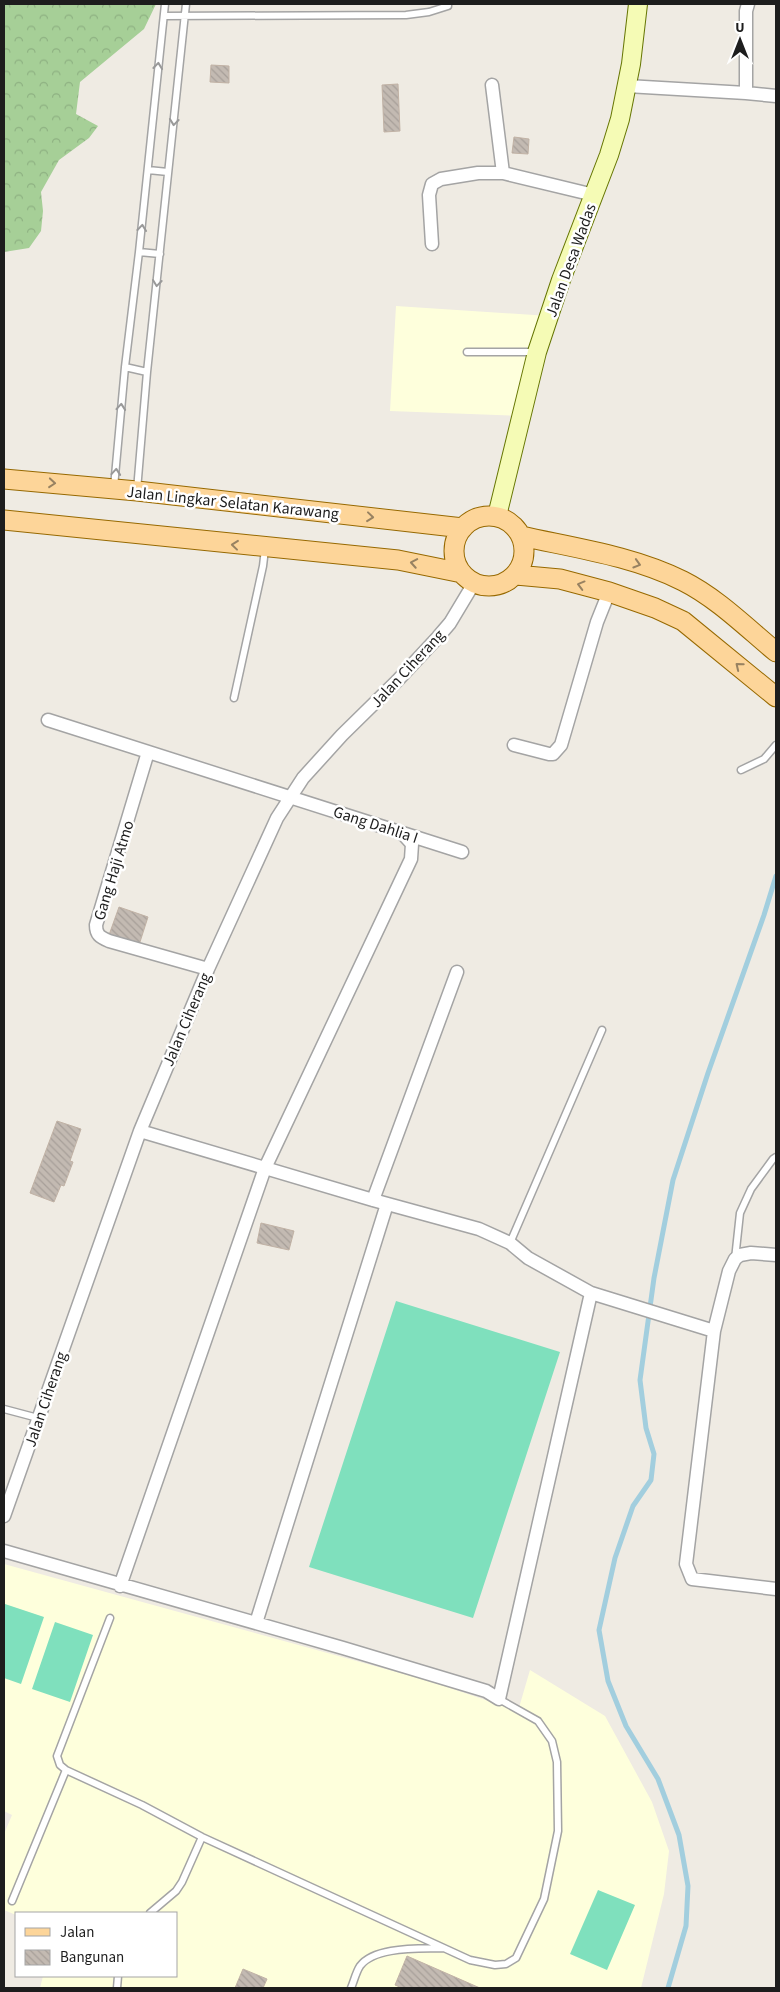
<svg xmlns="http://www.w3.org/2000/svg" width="780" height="1992" font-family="'Source Sans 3',sans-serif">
	<defs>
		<pattern id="forest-crowns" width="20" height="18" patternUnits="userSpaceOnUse" patternTransform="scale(1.25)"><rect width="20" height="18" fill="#a6cf97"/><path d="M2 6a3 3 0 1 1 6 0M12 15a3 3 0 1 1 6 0" fill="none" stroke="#8eb182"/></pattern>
		<pattern id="building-back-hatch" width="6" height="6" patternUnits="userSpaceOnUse" patternTransform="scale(1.25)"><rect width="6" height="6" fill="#c3bab2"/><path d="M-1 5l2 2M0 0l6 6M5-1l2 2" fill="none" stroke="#a79f99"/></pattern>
	</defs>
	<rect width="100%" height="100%" fill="#efebe3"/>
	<path fill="#feffdc" d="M396,306l153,10 -27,100 -132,-5z
		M4,1564l425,117 89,30 12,-41 75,46 47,86 17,49 -5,43 -23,94h-601l3,-12h133v-63h-160v2l-12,-5v-76l8,-19 -8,-4z"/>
	<path fill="url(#forest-crowns)" d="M4,4h152l-12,25 -64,53 -4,32 22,12 -9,12 -30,22 -18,32 2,19 -2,20 -12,17 -25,4z"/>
	<path fill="#7fe0bd" d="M396,1301l164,51 -87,266 -164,-51z
		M5,1604l39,13 -23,67 -17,-6v-69z
		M55,1622l38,13 -23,67 -38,-13z
		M598,1890l37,15 -28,65 -37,-16z"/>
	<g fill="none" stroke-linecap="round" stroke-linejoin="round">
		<path stroke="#a2cede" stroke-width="5" d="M668,1988l18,-62 2,-40 -9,-51 -21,-56 -32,-53 -18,-45 -9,-51 16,-72 18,-52 18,-26 3,-26 -8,-26 -6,-48 14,-102 19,-98 35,-107 56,-158 12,-39"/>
	</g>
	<path fill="url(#building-back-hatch)" stroke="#c1b2a5" d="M211,65l18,1v17l-19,-1z
		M398,84l2,47 -16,1 -2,-47z
		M514,137l15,2 -1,15 -16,-1z
		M119,907l29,10 -9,28 -30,-10z
		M57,1121l24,8 -11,32 3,1 -9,24 -3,-1 -7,17 -24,-9z
		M261,1223l33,8 -5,19 -32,-7z
		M407,1956l73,32h-78l-7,-3z
		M243,1969l24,10 -4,9h-28z"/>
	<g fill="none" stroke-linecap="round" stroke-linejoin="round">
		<defs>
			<path id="lane" d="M164,16l242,-1 23,-3 19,-6v-2
				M148,170l20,2
				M139,252l21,2
				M467,352h69
				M125,367l22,5
				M114,487l11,-120 14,-115 26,-248
				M137,490l10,-118 39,-368
				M234,698l29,-132 2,-17
				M741,770l23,-11 12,-14
				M510,1243l92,-213
				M735,1259l5,-46 11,-24 22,-30 3,-2
				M4,1409l34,9
				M110,1618l-53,138 3,9 6,5 76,35 60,32 268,123 25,5 11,-1 10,-6 28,-59 14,-68 -1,-69 -5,-21 -14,-20 -39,-22
				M12,1901l54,-131
				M150,1913l26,-22 6,-9 20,-45
				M117,1988l1,-12
				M351,1988c3,-7 5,-16 9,-22 15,-20 60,-17 83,-18"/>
			<path id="street" d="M492,85l11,88
				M627,86l119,7 30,3
				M746,93v-82l2,-7
				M432,244l-3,-49 3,-11 9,-5 37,-6h25l91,22
				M48,720l414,132
				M514,745l35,9h4l8,-9 36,-123 12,-30
				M148,752l-52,173c0,10 4,12 13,16l99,28
				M140,1131l233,69 106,29 31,14 18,15 63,35 123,38
				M373,1200l84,-228
				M776,1255l-25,-2 -11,2 -5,4 -6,12 -15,60 -28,233 6,15 84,10
				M4,1516l136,-385 68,-162 69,-151 26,-40 39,-43 55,-54 41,-44 12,-14 24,-40
				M4,1551l339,97 143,43 13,8 92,-406
				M120,1586l145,-418 146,-309 1,-15 -10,-11
				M256,1623l131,-419"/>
			<path id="secondary" d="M497,516l40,-164 24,-72 48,-125 11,-36 11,-55 7,-60"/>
			<path id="primary" d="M4,479l133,12 326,37
				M454 551a35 35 0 1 1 70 0a35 35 0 1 1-70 0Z
				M4,520l394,40 64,13
				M521,536c54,12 112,20 162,45 34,17 64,47 93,71
				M516,575l44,4 49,13 46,16 28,13 93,76"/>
		</defs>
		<use href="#lane" stroke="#a4a4a4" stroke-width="9"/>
		<use href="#street" stroke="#a4a4a4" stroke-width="15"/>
		<use href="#secondary" stroke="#667603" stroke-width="20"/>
		<use href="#primary" stroke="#976900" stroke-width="21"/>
		<use href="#lane" stroke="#fff" stroke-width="6"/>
		<use href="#street" stroke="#fff" stroke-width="12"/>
		<use href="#secondary" stroke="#f5fbb5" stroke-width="18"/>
		<use href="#primary" stroke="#fdd599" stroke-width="19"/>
	</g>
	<defs><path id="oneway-chevron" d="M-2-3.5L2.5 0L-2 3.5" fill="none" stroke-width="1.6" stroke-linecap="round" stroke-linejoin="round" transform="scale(1.25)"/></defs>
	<g stroke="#999">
		<use href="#oneway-chevron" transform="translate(158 66) rotate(-84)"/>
		<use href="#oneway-chevron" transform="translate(174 122) rotate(96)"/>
		<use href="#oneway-chevron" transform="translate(142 228) rotate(-84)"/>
		<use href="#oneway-chevron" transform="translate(157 283) rotate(97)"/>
		<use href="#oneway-chevron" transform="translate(121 407) rotate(-85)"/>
		<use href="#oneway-chevron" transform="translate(116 472) rotate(-85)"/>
	</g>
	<g stroke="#988261">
		<use href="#oneway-chevron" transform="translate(52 483) rotate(5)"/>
		<use href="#oneway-chevron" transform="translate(370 517) rotate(6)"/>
		<use href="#oneway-chevron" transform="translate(235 545) rotate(-174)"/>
		<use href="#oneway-chevron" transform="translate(414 563) rotate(-170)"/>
		<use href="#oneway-chevron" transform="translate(637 564) rotate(17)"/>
		<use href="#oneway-chevron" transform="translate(581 585) rotate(-165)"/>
		<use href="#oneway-chevron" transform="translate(739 666) rotate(-141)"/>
	</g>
	<g text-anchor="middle" stroke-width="5" stroke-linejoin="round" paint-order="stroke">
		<g font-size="16" fill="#1d1d1d" stroke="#fff">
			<text transform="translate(570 260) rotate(-70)" y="6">Jalan Desa Wadas</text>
			<text transform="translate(233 502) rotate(6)" y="6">Jalan Lingkar Selatan Karawang</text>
			<text transform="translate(407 668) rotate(-47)" y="6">Jalan Ciherang</text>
			<text transform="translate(376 824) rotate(18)" y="6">Gang Dahlia I</text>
			<text transform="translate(113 870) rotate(-73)" y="6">Gang Haji Atmo</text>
			<text transform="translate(186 1019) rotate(-67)" y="6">Jalan Ciherang</text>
			<text transform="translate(45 1399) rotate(-71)" y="6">Jalan Ciherang</text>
		</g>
	</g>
	<rect width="780" height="1992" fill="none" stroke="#1d1d1d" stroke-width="10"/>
	<rect x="15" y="1912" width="162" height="65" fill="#ffffff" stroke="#a5a5a5"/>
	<rect x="25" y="1928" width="25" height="8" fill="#fdd599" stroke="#a5a5a5"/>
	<text x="60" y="1937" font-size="15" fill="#1d1d1d">Jalan</text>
	<rect x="25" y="1950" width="25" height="15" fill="url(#building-back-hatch)" stroke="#a5a5a5"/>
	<text x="60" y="1962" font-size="15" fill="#1d1d1d">Bangunan</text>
	<g transform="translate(740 40)" stroke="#ffffff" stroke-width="4" paint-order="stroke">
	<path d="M0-4L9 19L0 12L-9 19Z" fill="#1d1d1d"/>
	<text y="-8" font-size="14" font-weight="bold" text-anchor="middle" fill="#1d1d1d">U</text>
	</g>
</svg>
